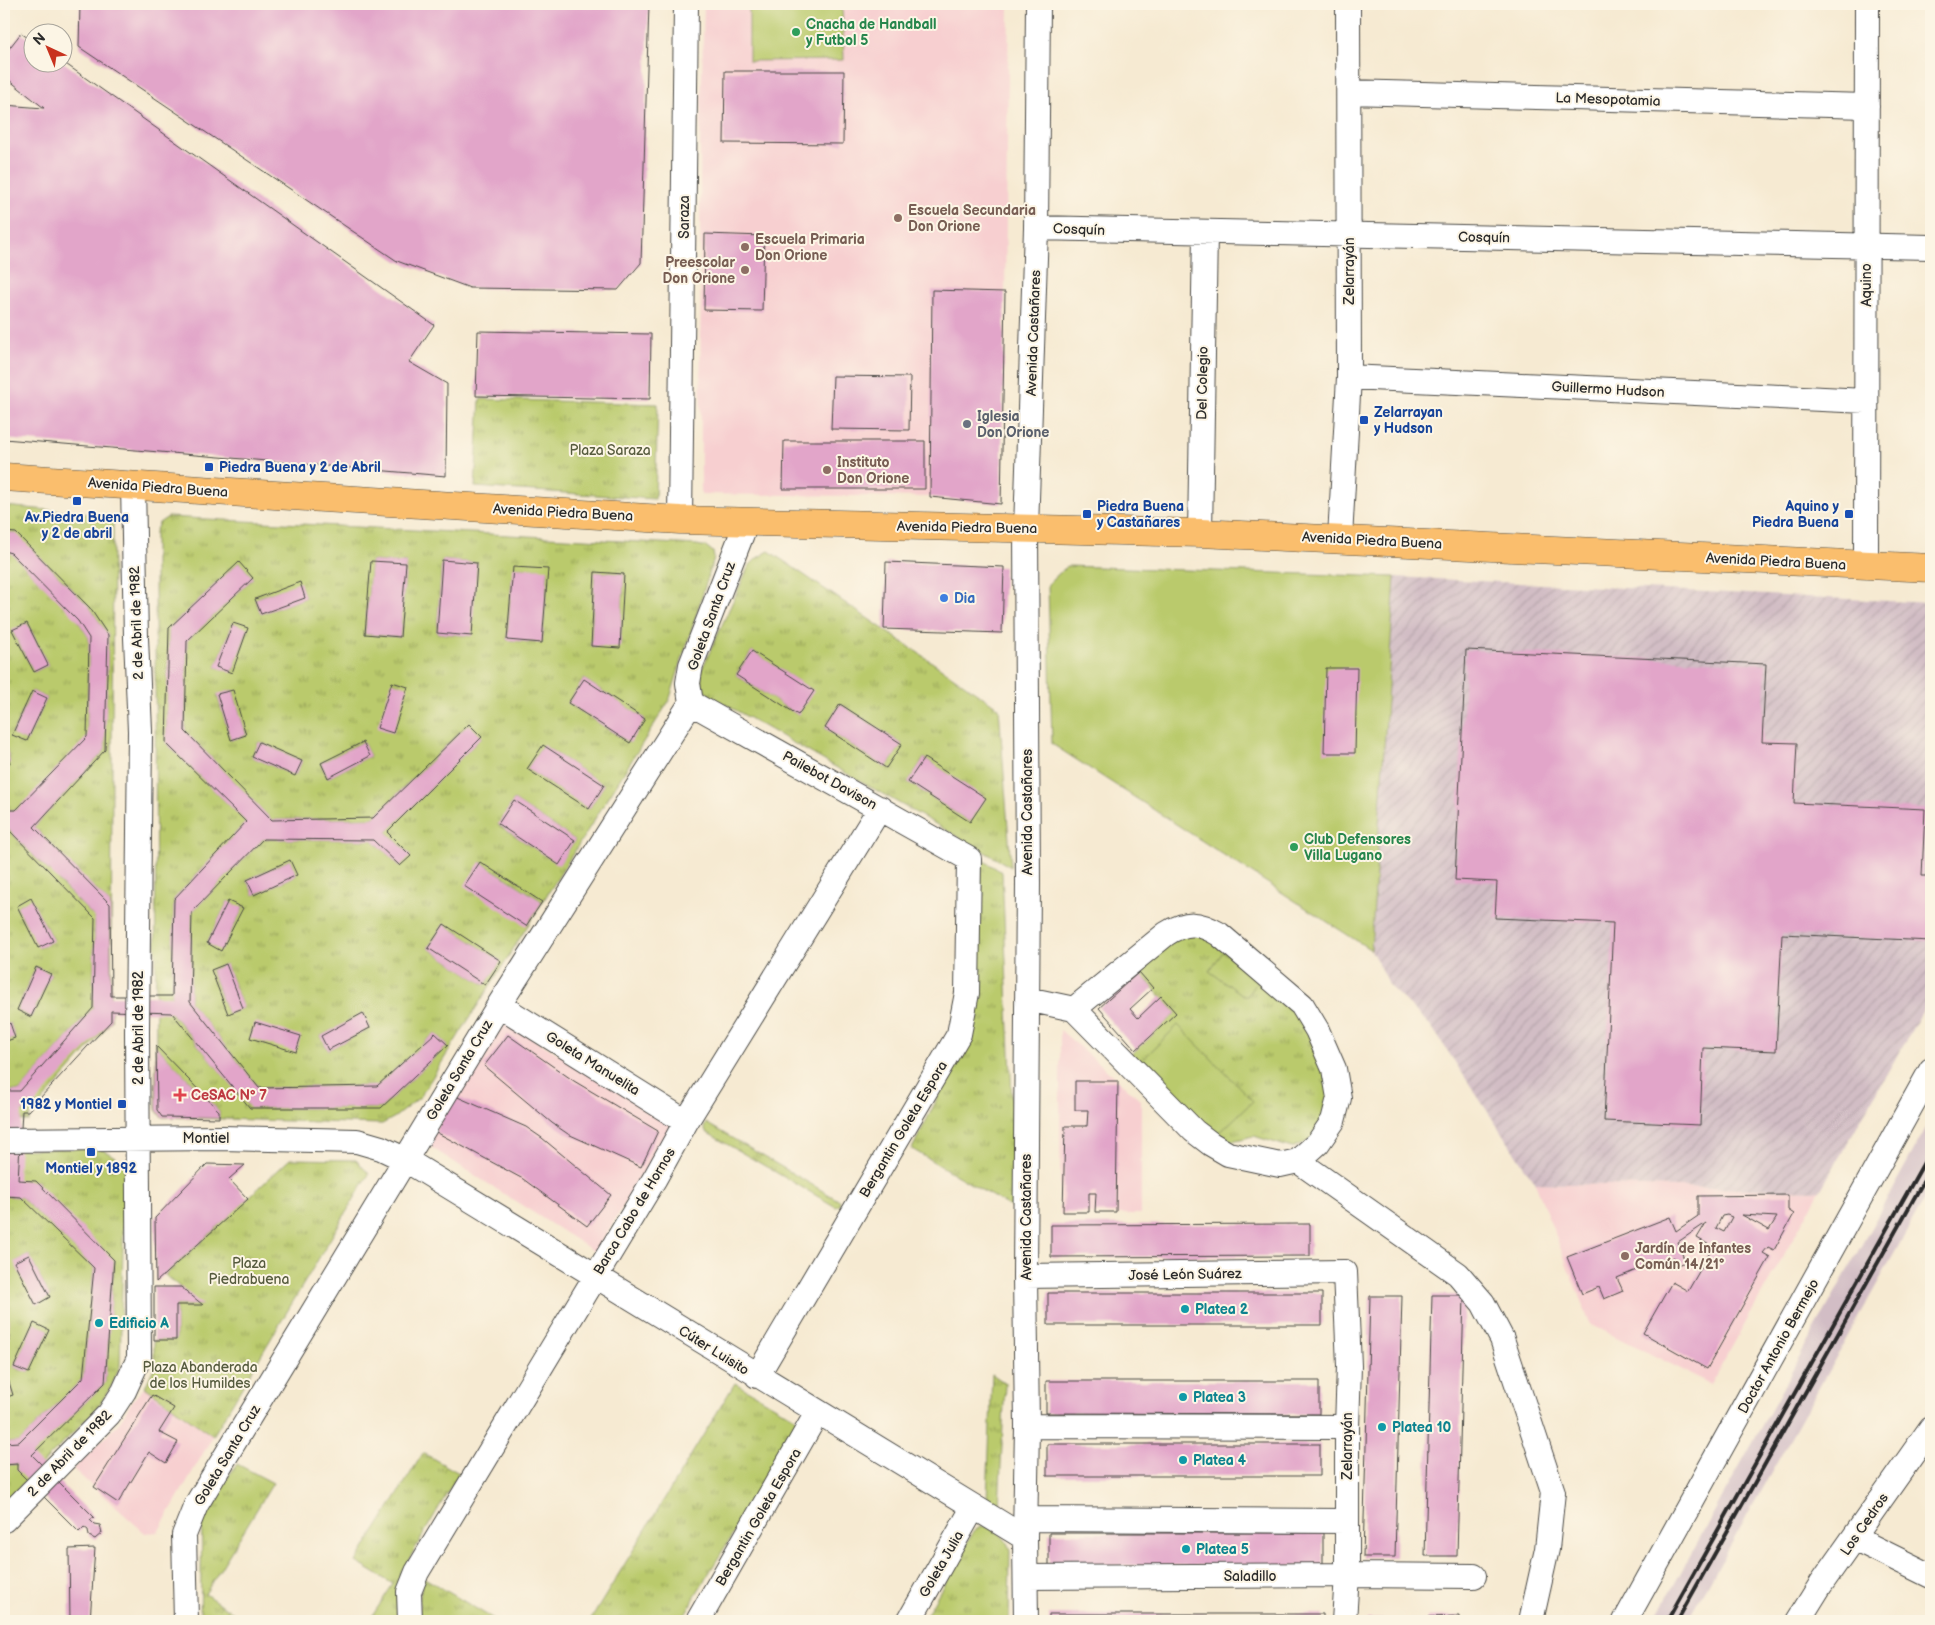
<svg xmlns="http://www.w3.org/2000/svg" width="1935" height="1625" font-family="'Balsamiq Sans',sans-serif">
	<defs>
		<pattern id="industrial-furrows" width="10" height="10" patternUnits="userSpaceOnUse" patternTransform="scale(1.25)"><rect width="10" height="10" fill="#d2bdc5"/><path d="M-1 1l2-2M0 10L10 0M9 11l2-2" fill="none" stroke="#b4a3a9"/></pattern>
		<pattern id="grass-tufts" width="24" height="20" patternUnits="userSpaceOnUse" patternTransform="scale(1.25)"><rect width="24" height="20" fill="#baca6c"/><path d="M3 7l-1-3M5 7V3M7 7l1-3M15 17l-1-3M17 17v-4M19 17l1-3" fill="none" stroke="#97a459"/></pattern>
	</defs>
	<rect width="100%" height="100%" fill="#fcf5e5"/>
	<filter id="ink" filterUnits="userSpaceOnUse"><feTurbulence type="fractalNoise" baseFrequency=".02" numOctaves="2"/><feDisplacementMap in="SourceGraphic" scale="10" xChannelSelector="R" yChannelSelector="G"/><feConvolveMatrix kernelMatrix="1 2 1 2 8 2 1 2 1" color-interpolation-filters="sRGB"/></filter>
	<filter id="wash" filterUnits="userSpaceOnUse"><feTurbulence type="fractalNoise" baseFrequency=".0096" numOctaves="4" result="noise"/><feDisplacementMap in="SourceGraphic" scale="20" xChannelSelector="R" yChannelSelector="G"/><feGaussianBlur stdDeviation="1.12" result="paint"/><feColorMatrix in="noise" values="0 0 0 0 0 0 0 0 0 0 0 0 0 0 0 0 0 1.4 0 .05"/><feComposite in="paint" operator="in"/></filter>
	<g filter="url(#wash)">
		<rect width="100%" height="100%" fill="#f6ead2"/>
		<path fill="#f7cfd0" d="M704,4h305l-4,288 -73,-1 -2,206 -229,-3 -1,-349z
			M501,1020l174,103 -80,129 -169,-108z
			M1060,1030l81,70v114h-81z
			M1535,1183l285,8 -109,193 -121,-60z
			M145,1387l68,49 -55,96 -13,1 -72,-64 46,-46 14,-23z"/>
		<path fill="url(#industrial-furrows)" d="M1395,577l536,26v393l-111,195 -285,-8 -104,-157 -41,-39 -19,-37z"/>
		<path fill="#d2bdc5" d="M1931,1119v69l-243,433h-34z"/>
		<path fill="url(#grass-tufts)" stroke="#727a4c" fill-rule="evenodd" d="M480,399l178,5 -3,95 -180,-12z
			M4,506l109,10 -2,505 -8,11 -73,83 -1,6h-25v-10h23l-7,-20h-16v-49l11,-4 -5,-15 -6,2v-137l4,-12 -4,-1v-46h4l42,43 14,-15 -30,-30 62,-67 -80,50h-12v-45l6,-3 -4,-15 -2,1v-197l7,2 5,-20 -12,-1zM16,534l74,73 -12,13 -67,-67zM90,608l18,27 -3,96h-18l2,-93 -11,-17zM27,623l21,42 -14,7 -22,-41zM32,691l15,7 -20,43 -15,-7zM105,731v19l-9,10 -9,-23zM73,866l37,38 1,117 -91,70 73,-83 2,-90 -37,-37zM31,899l22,41 -14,8 -22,-42zM36,967l15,7 -20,43 -14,-7z
			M168,517l529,28 10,2 6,5 1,6 -45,143 -249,396 -25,20 -13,7 -220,-7 -6,-7 -1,-578 4,-9zM442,560l35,3 -6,73 -34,-3zM371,561l35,2 -6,74 -35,-3zM239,562l14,16 -66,63 -2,90 87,89 101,-2 95,-94 14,13 -95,95 24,23 -11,11 -27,-26 -110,-1 -71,73 -2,90 69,86 118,-2 58,-53 13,12 -67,63h-130l-79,-94 2,-115 72,-77 -80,-79 3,-115zM513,567l35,3 -6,73 -35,-3zM595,572l29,2 -4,73 -29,-1zM300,583l5,15 -44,16 -6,-15zM233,623l15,6 -16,43 -16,-5zM584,679l61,40 -16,24 -61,-40zM233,690l13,45 -15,5 -14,-45zM259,742l43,19 -7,15 -43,-19zM363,742l7,14 -42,22 -7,-15zM543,745l61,40 -15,24 -62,-40zM514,800l61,40 -16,24 -61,-39zM290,860l7,15 -43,20 -7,-15zM481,862l61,39v1l-77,-16zM228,901l15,8 -22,41 -14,-7zM444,924l57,37 -16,24 -57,-37zM226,964l17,44 -15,6 -17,-44zM363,1014l7,14 -42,22 -7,-14zM157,1047l62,64v7l-56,-1 -6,-7z
			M769,551l230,157 12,159 -302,-172 -7,-9 -1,-15 48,-105 8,-8zM752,651l61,40 -15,24 -62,-40zM840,704l62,40 -16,24 -61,-40zM924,758l61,40 -15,24 -62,-40z
			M976,859l8,2 18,11 15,339 -105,-62 49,-98z
			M1206,935l92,73 16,27 19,65 -22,40 -19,8 -38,-12 -31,7 -93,-88 46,-42 -37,-41 40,-36z
			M706,1123l134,78v4l-4,2 -130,-75 -2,-4z
			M100,1148l15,9 10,10 -5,199 -8,19 -14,22 -94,96v-38l18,-1 83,-81 9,-122 -78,-79 -32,-3v-29z
			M290,1159l66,1 13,14 -156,262 -68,-49 9,-19v-28h22v-35h26l-37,-30z
			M4,1196l17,1 73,71 -11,110 -64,64 -15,1v-45l8,-3 -4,-16 -4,1v-142l1,-5 -1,-1zM29,1255l21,42 -14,7 -21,-42zM34,1324l15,6 -20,43 -15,-6z
			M992,1374l13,9 -6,124 -12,-7z
			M735,1383l67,39 -109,177 -11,22h-92z
			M423,1453l36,20 -58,100 -4,19 2,29h-30l24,-37 -37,-22z
			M237,1464l36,19 -68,111 40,27h-45l2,-96 12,-27z
			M982,1526c14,2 24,11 28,24l-1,71h-86l51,-90z
			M423,1577l74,44h-77l-1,-19z"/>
		<path fill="#baca6c" stroke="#727a4c" d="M749,4h93l2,56 -95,1z
			M1067,566l328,11 -24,373 -319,-206 -4,-160z
			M1223,952l37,25 -14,20 -37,-26z
			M1178,1025l75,76 -38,36 -74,-76z"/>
		<g id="blocks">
			<path fill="#e2a5c9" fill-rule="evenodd" d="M80,4h569l-8,259 -23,27 -148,-2 -73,-27 -318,-214z
				M21,33l11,8v21h31l371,263 -25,37 38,22 -1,92 -442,-37v-334l40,3 -40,-32v-21z
				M725,71h119l-1,73 -119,-1z
				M705,234l59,2 -2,75 -58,-1z
				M932,290l73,2 -4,212 -71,-7z
				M478,331l173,3 -1,65 -174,-3z
				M833,376l77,1 -1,53 -78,-1z
				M784,441h141v48h-142z
				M4,532l12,1 74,75 18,27 -3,115 -71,77 76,77 1,92h61l2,-97 72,-77 -80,-79 3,-115 70,-66 14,16 -66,63 -2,90 87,89 101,-2 96,-94 13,13 -95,95 24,24 -11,10 -27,-26 -110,-1 -71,73 -2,90 69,86 118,-2 58,-53 13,12 -67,63h-131l-78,-95 -61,-2v10l-83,90h-6l-4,69 18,1 78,79 -9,123 -73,72 62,62 -4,3 4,4 6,1 2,8 -7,6 -6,-3 -1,-6 -4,-3 -5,5 -62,-62v-6l-13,1v-22l15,-1 64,-64 11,-110 -73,-71 -17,-1v-105h16l73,-83 2,-90 -87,-89h-4v-19h12l71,-73 2,-99 -11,-17 -67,-68 -7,-2z
				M442,560l35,3 -5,73 -35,-3z
				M371,561l35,2 -6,74 -35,-3z
				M886,562l118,5 -2,66 -118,-4z
				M513,567l35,2 -6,74 -35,-3z
				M595,572l29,2 -4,74 -29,-2z
				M300,582l5,16 -44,16 -6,-15z
				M27,623l21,42 -14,7 -22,-42z
				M233,623l15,5 -16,45 -16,-6z
				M1466,650l300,14 -4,78 35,1 -3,60 131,6 -3,67h9v65l-149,-7 -6,117 -73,-3 -3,77 -96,-4 9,-198 -118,-5 2,-36 -42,-2z
				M752,651l62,40 -16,24 -62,-40z
				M1326,668h31l-2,85h-31z
				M584,679l61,40 -15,24 -62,-40z
				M392,682l16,5 -15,46 -16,-5z
				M233,690l13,45 -15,5 -14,-46z
				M32,691l15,7 -20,43 -15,-6z
				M840,704l62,40 -16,24 -61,-40z
				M259,742l43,19 -7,15 -43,-19z
				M363,742l7,14 -42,22 -7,-15z
				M543,745l61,40 -15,24 -62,-40z
				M6,747l4,16 -6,2v-17z
				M924,758l62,40 -16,24 -62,-40z
				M514,800l61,40 -16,25 -61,-41z
				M290,860l7,15 -43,20 -7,-15z
				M480,862l62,40 -16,24 -62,-40z
				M31,898l22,43 -15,7 -21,-42z
				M228,901l15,7 -22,43 -14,-8z
				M444,924l57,37 -16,24 -57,-37z
				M226,964l17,44 -15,6 -17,-44z
				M36,967l15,7 -20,43 -14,-7z
				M1139,972l14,16 -23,21 8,9 23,-22 15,17 -40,37 -37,-42z
				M363,1013l7,15 -42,22 -7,-14z
				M255,1022l46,14 -5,16 -46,-14z
				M10,1023l5,15 -11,4v-17z
				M508,1035l66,46 84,50 -17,36 -73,-33 -16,-11 -68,-57z
				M156,1046l63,65v7l-57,-1 -5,-7z
				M1075,1081h43l-2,131h-21l1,-19h-7v19h-26l2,-86h22l1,-16h-13z
				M453,1095l73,32 16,11 69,57 -24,31 -64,-47 -87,-47z
				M207,1164l38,1 -16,14 19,20 -92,83 -1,-64z
				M1788,1195v15l6,4 -20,36 -6,-3 -5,6 7,4 -63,112 -64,-36 29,-51 16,9 25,-44 -16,-9 9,-15 -28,19 7,20 -8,3 -3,-8 -22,9 -1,-2 -34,14 6,13 -19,8 -5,-12 -17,7 -15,-37 103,-40 6,14 22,-15v-20zM1727,1215l5,2 -8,15 -8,-4 6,-12zM1742,1215l35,2 -8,13z
				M1310,1224v32l-259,1v-32z
				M29,1255l21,42 -14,8 -22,-43z
				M154,1287h27l22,18h-27v35h-22z
				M1048,1293h274v32h-274z
				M1432,1295h32l-7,261h-32z
				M1370,1296h32l-7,261h-32z
				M4,1311h4l1,31 -5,5z
				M34,1323l15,7 -20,43 -15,-6z
				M8,1379l5,16 -9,3v-18z
				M1046,1381h273v33l-273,-1z
				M152,1395l22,13 -15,24 19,10 -12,21 -17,-11 -31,51 -24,-16z
				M1047,1444h273v32h-273z
				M1049,1533h274v33l-274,-1z
				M95,1548l-5,73h-20l-1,-72z
				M1049,1614h274v7h-274z
				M1459,1616v5h-32v-4z
				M1368,1619h33v2h-33z"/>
		</g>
	</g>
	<g filter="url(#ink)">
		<use href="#blocks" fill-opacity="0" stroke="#494844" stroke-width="1"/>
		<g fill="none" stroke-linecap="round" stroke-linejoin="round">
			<defs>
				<path id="minor" d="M1349,92l518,14
					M1036,228l895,19
					M1349,377l517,24
					M680,520l6,-516
					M1200,533l5,-300
					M1340,538l9,-161 -1,-373
					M1866,566l1,-562
					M691,703l278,156 -2,134 -8,41 -202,342
					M1027,999l47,10 120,122 17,13 17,10 52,11 18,-4 160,113 25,29 19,36 51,153 -6,57 -16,72
					M499,1005l187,117
					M1074,1009l92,-75c21,-13 32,-12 53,0l83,71 15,25 17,39 5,29 -6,23 -15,22 -20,18
					M4,1140l218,-2 135,3 24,7 23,11 621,379
					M1025,1276l320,-4 4,94 -2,61v148l-3,46
					M1027,1426l320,1
					M1026,1519l321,2
					M4,1520l105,-106 15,-23 15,-33 -2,-326 3,-301 -4,-93 -3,-153
					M1854,1538l77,38
					M1026,1577l321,-2 127,1
					M186,1621l-2,-86 12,-30 303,-500 192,-302 -3,-20 3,-18 56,-144
					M410,1621l-1,-29 8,-20 238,-394 31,-56 194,-314
					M698,1621l119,-208
					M909,1621l64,-113
					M1026,1621l-1,-83 2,-112 -2,-150 3,-394 -2,-353 10,-301 2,-224
					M1625,1621l306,-551
					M1798,1621l23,-37 110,-156"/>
				<path id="major" d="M4,477l271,18 405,25 520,13 731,35"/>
			</defs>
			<use href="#minor" stroke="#494844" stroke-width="26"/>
			<use href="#major" stroke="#494844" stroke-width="29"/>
			<use href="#minor" stroke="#fff" stroke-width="24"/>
			<use href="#major" stroke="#fabe6d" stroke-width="28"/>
			<path stroke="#2b2b2b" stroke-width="4" d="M1667,1621l264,-471
				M1677,1621l254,-453"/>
		</g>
	</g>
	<g fill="#2e9e5b" stroke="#fcf5e5" stroke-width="2">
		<circle cx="796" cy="32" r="5"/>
		<circle cx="1294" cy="847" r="5"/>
	</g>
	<g fill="#8d6e63" stroke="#fcf5e5" stroke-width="2">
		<circle cx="898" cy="218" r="5"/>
		<circle cx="745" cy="247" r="5"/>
		<circle cx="745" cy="270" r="5"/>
		<circle cx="827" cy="470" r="5"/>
		<circle cx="1625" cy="1256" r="5"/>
	</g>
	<g fill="#1a4fb4" stroke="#fcf5e5" stroke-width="2">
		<rect x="1359" y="415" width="10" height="10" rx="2.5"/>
		<rect x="204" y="462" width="10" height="10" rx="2.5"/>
		<rect x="72" y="496" width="10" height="10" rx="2.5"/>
		<rect x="1082" y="509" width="10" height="10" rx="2.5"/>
		<rect x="1844" y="509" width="10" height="10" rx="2.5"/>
		<rect x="117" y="1099" width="10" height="10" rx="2.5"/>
		<rect x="86" y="1147" width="10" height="10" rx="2.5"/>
	</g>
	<circle fill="#6b7280" stroke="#fcf5e5" stroke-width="2" cx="967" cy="424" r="5"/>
	<circle fill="#3f7fe0" stroke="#fcf5e5" stroke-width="2" cx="944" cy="598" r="5"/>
	<path fill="#e0444e" stroke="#fcf5e5" stroke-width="2" d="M177.5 1087.5h5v5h5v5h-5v5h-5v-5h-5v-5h5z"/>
	<g fill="#0f9aa8" stroke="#fcf5e5" stroke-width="2">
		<circle cx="1185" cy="1309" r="5"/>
		<circle cx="99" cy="1323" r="5"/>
		<circle cx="1183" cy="1397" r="5"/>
		<circle cx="1382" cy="1427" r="5"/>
		<circle cx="1183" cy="1460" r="5"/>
		<circle cx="1186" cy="1549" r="5"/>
	</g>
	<g text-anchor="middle" stroke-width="4" stroke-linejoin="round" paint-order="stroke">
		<g font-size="14" font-weight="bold" fill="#27864d" stroke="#fcf5e5" text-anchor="start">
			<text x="806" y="29">Cnacha de Handball<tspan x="806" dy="16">y Futbol 5</tspan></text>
			<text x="1304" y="844">Club Defensores<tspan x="1304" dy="16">Villa Lugano</tspan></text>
		</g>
		<g font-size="14" fill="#2b2b2b" stroke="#fcf5e5">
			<text transform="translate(1608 99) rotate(2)" y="5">La Mesopotamia</text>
			<text transform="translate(684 217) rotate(-90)" y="5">Saraza</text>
			<text transform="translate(1079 229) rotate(2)" y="5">Cosquín</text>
			<text transform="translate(1484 237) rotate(1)" y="5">Cosquín</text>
			<text transform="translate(1349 271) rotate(-90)" y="5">Zelarrayán</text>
			<text transform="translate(1866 285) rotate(-90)" y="5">Aquino</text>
			<text transform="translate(1033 333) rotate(-88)" y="5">Avenida Castañares</text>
			<text transform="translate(1202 383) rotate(-89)" y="5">Del Colegio</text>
			<text transform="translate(1608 389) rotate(3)" y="5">Guillermo Hudson</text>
			<text transform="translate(158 487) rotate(4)" y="5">Avenida Piedra Buena</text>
			<text transform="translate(563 512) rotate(3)" y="5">Avenida Piedra Buena</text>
			<text transform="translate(967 527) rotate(1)" y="5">Avenida Piedra Buena</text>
			<text transform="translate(1372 540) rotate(3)" y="5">Avenida Piedra Buena</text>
			<text transform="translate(1776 561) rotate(3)" y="5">Avenida Piedra Buena</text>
			<text transform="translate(711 616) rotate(-70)" y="5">Goleta Santa Cruz</text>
			<text transform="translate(136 623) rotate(-92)" y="5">2 de Abril de 1982</text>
			<text transform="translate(830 780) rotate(29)" y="5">Pailebot Davison</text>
			<text transform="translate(1027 812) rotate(-90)" y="5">Avenida Castañares</text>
			<text transform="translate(138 1028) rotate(-90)" y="5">2 de Abril de 1982</text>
			<text transform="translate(593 1063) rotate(32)" y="5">Goleta Manuelita</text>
			<text transform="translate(459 1070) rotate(-59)" y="5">Goleta Santa Cruz</text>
			<text transform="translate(903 1129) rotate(-59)" y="5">Bergantin Goleta Espora</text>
			<text x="206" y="1143">Montiel</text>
			<text transform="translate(634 1211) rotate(-59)" y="5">Barca Cabo de Hornos</text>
			<text transform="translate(1026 1217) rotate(-90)" y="5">Avenida Castañares</text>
			<text transform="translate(1185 1274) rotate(-1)" y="5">José León Suárez</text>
			<text transform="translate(1778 1346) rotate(-61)" y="5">Doctor Antonio Bermejo</text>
			<text transform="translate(714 1350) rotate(32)" y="5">Cúter Luisito</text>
			<text transform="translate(1347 1446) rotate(-90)" y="5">Zelarrayán</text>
			<text transform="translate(69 1453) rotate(-46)" y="5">2 de Abril de 1982</text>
			<text transform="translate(227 1455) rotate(-59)" y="5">Goleta Santa Cruz</text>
			<text transform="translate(758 1517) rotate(-60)" y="5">Bergantin Goleta Espora</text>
			<text transform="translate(1864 1524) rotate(-55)" y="5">Los Cedros</text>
			<text transform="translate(941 1564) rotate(-60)" y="5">Goleta Julia</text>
			<text x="1250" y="1581">Saladillo</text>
		</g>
		<g font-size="14" font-weight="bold" fill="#785e54" stroke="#fcf5e5" text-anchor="start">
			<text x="908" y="215">Escuela Secundaria<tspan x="908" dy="16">Don Orione</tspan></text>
			<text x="755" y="244">Escuela Primaria<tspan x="755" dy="16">Don Orione</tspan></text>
			<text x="735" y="267" text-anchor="end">Preescolar<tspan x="735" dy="16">Don Orione</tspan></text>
			<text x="837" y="467">Instituto<tspan x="837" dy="16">Don Orione</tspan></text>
			<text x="1635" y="1253">Jardín de Infantes<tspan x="1635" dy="16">Común 14/21°</tspan></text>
		</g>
		<g font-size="14" font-weight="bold" fill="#164399" stroke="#fcf5e5" text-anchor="start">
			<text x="1374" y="417">Zelarrayan<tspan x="1374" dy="16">y Hudson</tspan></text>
			<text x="219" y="472">Piedra Buena y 2 de Abril</text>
			<text x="1097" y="511">Piedra Buena<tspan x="1097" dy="16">y Castañares</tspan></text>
			<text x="1839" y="511" text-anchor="end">Aquino y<tspan x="1839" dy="16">Piedra Buena</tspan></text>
			<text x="77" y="522" text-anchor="middle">Av.Piedra Buena<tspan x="77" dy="16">y 2 de abril</tspan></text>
			<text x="112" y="1109" text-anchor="end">1982 y Montiel</text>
			<text x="91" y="1173" text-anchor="middle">Montiel y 1892</text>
		</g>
		<g font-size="14" font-weight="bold" fill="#5b616d" stroke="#fcf5e5" text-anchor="start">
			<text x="977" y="421">Iglesia<tspan x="977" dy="16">Don Orione</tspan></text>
		</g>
		<g font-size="14" fill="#565b3e" stroke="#fcf5e5">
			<text x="610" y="455">Plaza Saraza</text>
			<text x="249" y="1268">Plaza<tspan x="249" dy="16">Piedrabuena</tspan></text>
			<text x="200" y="1372">Plaza Abanderada<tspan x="200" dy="16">de los Humildes</tspan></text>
		</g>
		<g font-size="14" font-weight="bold" fill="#366cbe" stroke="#fcf5e5" text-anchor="start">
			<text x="954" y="603">Dia</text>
		</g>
		<g font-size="14" font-weight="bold" fill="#be3a42" stroke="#fcf5e5" text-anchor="start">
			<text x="191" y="1100">CeSAC Nº 7</text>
		</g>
		<g font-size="14" font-weight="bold" fill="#0d838f" stroke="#fcf5e5" text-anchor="start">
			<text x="1195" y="1314">Platea 2</text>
			<text x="109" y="1328">Edificio A</text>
			<text x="1193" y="1402">Platea 3</text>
			<text x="1392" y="1432">Platea 10</text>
			<text x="1193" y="1465">Platea 4</text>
			<text x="1196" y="1554">Platea 5</text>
		</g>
	</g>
	<rect width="1935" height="1625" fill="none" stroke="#fcf5e5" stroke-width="20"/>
	<g transform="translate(48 48) rotate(316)"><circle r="24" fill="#fcf5e5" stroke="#a8a49b"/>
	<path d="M0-4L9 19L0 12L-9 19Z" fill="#c8321e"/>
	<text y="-8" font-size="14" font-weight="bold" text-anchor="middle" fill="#2b2b2b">N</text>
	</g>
</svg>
